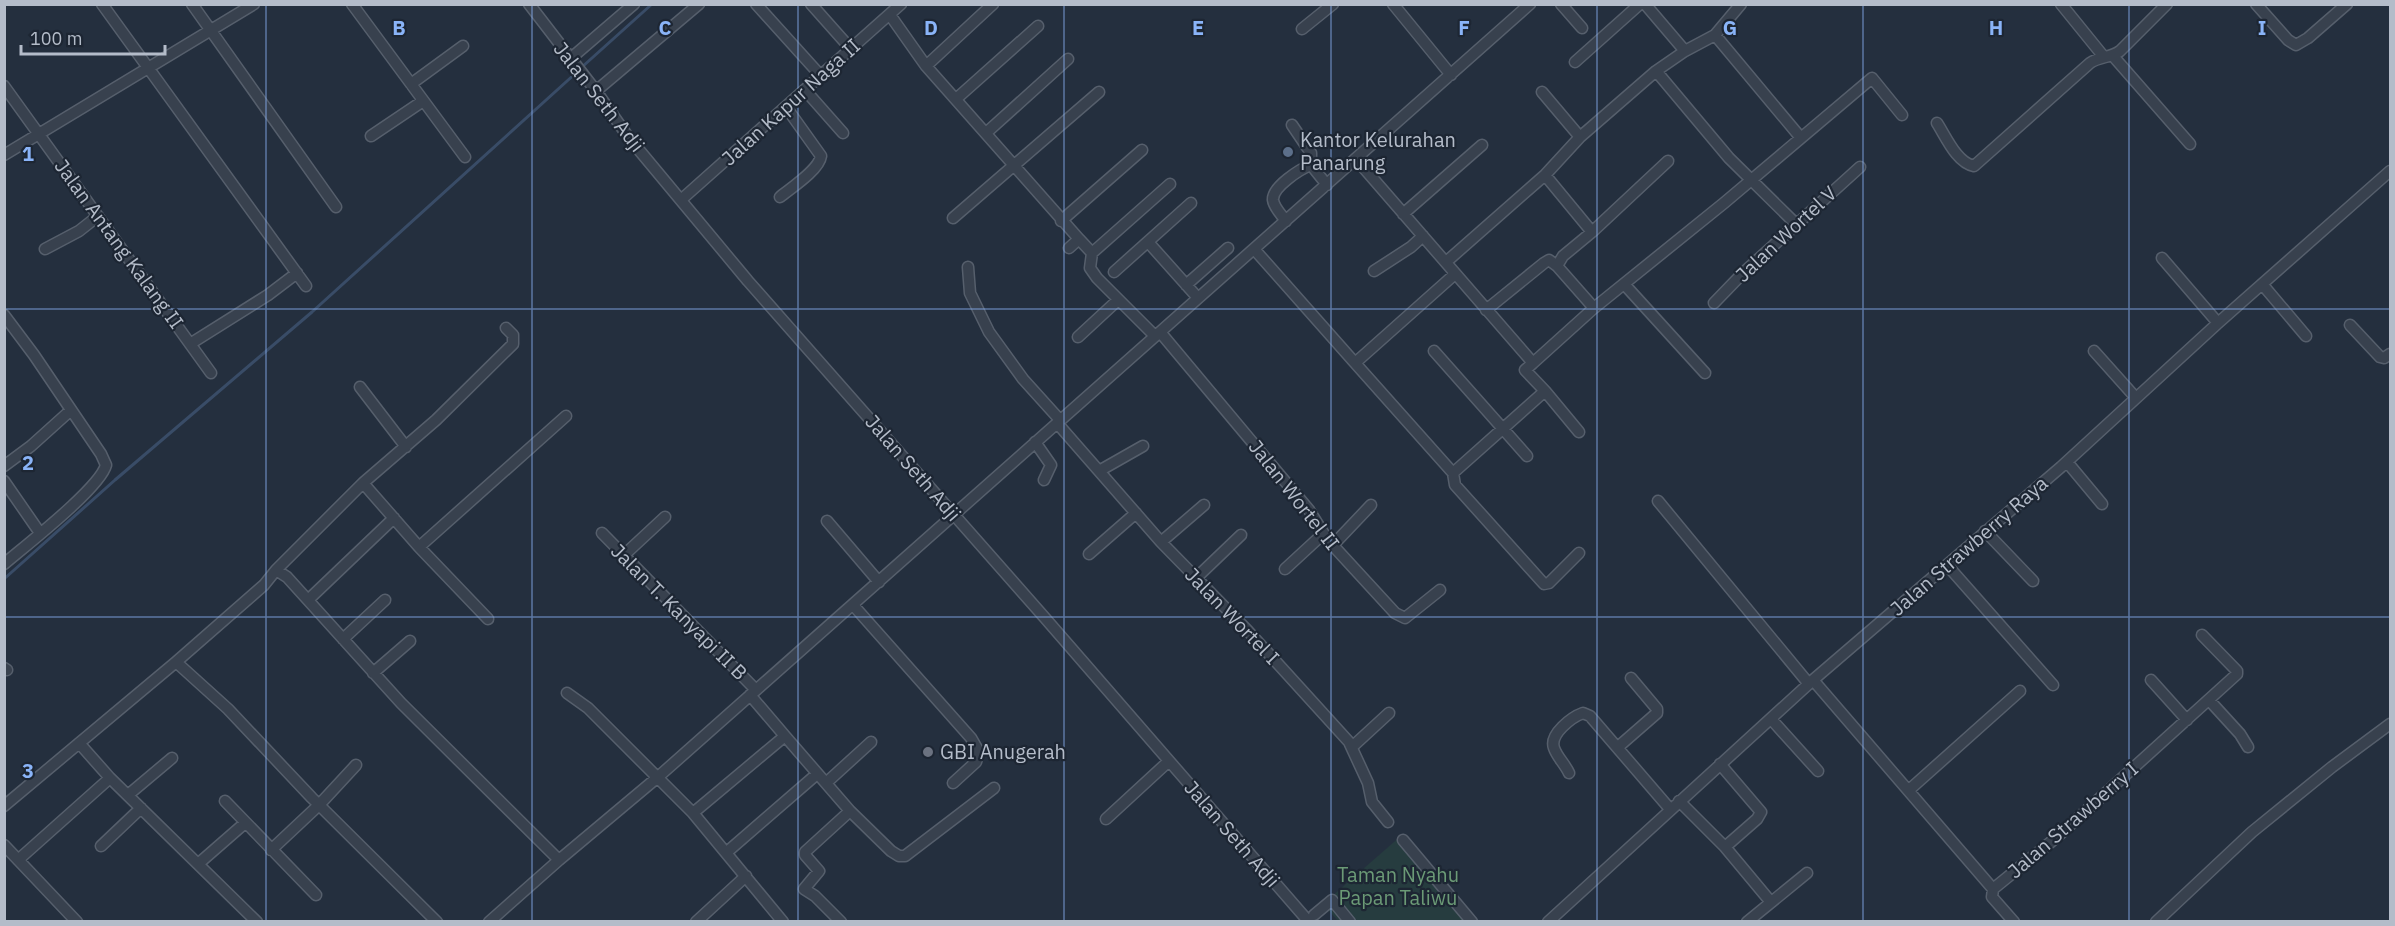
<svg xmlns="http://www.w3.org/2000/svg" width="2395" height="926" font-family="'IBM Plex Sans',sans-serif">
	<rect width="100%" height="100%" fill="#242f3e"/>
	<path fill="#263c3f" d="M1402,835l74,86h-138l-15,-17z"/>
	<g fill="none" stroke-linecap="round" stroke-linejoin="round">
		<path stroke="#394c67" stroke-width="3" d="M582,67l70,-63
			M4,579l111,-99 197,-168 265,-240"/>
		<defs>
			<path id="minor" d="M102,4l204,282
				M192,4l144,203
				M352,4l113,153
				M529,4l67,87 33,47 119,143 297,337 264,304
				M756,4l65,72
				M811,4l40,45
				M1393,4l58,71
				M1561,4l21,24
				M2061,4l43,53
				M2256,4l32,36 8,5 12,-7 39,-34
				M890,15l36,51 153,173 -10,9
				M1302,29l31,-25
				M1715,35l86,103
				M1685,51l30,-16 26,-31
				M2113,56l77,88
				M570,59l64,-55
				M1575,62l65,-58
				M926,66l67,-62
				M1656,71l73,87 67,66
				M411,84l52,-38
				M4,86l207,287
				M805,90l38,43
				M596,91l103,-87
				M956,99l82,-73
				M1937,123c9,14 20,40 37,43l116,-103c10,-7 21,-5 30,-12l47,-47
				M1292,125l19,28v12l16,20
				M986,133l82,-74
				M371,136l52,-35
				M1580,137l76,-66 29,-20 -40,-47
				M4,155l250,-151
				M1356,159l177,204 -8,7 20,21 -92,82 -98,-110 100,-89
				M1545,175l47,57
				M780,197c11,-9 39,-27 41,-41l-35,-49
				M682,199l219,-195
				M1403,214l79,-69
				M953,218l146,-126
				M1061,221l81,-71
				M1286,221c-4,-6 -12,-13 -13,-21 -1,-13 27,-31 38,-35
				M1079,239l13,14 -2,15 7,10 58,58
				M1148,242l50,56
				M45,249l34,-18 19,-15
				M1254,249l101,114
				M1092,253l78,-69
				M2162,258l56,65
				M1446,262l99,-87 35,-38 -38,-45
				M968,267l2,26 19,39 34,47 37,41
				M1374,271l37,-24 12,-11
				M1114,272l77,-69
				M1624,284l81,89
				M2262,284l44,52
				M1186,285l42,-37
				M1714,303l29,-30 117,-106
				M1594,308l-37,-42 6,-10 29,-24 76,-71
				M1486,310l58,-47 5,-3 8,6
				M4,315l30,40 67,99 5,11c-6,23 -81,81 -102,99
				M2350,325l30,32 4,1 6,-4
				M1160,332l149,178 18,29 68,74 10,5 35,-28
				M1078,337l40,-37
				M190,344l78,-49 29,-22
				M1434,351l93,105
				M2094,351l42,47
				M1533,363l61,-55 130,-105 148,-125 30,37
				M360,387l46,60
				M1545,391l34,41
				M1057,423l104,119 87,89 101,111 19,41 4,19 16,20
				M1035,442l16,23 -7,15
				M2067,462l35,42
				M4,466l27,-20 40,-36
				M1099,471l44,-25
				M1453,473l2,12 89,99 5,-1 30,-30
				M4,481l36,52
				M363,483l56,64 147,-131
				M1658,501l151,183
				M827,521l52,61
				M1985,531l48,50
				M602,533l154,157
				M1161,542l43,-37
				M1333,545l38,-40
				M419,547l69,72
				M1089,554l47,-41
				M623,556l42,-39
				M1947,565l106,120
				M1285,569l38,-35
				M276,570l87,-87 73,-63 77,-76v-9l-7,-7
				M1196,578l45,-43
				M308,600l86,-82
				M853,605l118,133 8,14 -3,10 -23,21
				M343,639l42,-39
				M176,662l52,47 84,89 125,124
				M4,668l3,2
				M373,673l37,-32
				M1813,680l180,209 64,-52 180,-163v-3l-35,-36
				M2151,680l36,40
				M567,693l21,15 105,105 90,109
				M750,695l35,41
				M2209,700l31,34 8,13
				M1771,719l47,52
				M79,743l31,35 147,144
				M1352,747l37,-34
				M1618,747l39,-34v-4l-26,-31
				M1720,764l41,48 -4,7 -32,28
				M1569,773c-4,-9 -12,-16 -15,-25 -5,-14 18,-31 29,-35l7,3 80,93
				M826,783l45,-41
				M1909,790l111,-99
				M128,795l44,-37
				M225,801l91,94
				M1679,801l46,46 45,54
				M4,806l172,-144 88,-77 12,-15 11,7 114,126 158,157 99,-83 872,-773
				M850,811l41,40 8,5h6l89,-68
				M693,813l92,-77 65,75 -45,41v3l14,16 -15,18 11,7 26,26
				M1106,819l63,-58
				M1403,840l69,82
				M4,845l73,77
				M101,846l40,-38
				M271,850l48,-45 37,-40
				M727,852l90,-78
				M18,860l92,-82
				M198,864l47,-41
				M1993,889l-1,8 22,25
				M1314,915l18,-15 18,22
				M489,922l70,-62
				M696,922l50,-46
				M1548,922l265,-242 248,-213 157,-144 172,-152
				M1747,922l60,-49
				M2156,922l96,-90 80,-65 58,-43"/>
		</defs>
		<use href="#minor" stroke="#565f6c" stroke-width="13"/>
		<use href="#minor" stroke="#38414e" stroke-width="10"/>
	</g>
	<path fill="none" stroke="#8ab4f8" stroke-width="1.5" stroke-opacity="0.55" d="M266,4v918M532,4v918M798,4v918M1064,4v918M1331,4v918M1597,4v918M1863,4v918M2129,4v918M4,309h2386M4,617h2386"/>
	<circle fill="#5c6f8a" stroke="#1d2633" stroke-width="2" cx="1288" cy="152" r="6"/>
	<circle fill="#6b7280" stroke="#1d2633" stroke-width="2" cx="928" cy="752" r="6"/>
	<g text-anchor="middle" stroke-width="4.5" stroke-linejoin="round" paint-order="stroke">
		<g font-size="20" fill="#b4bcc9" stroke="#1d2633">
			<text transform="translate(599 97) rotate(52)" y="7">Jalan Seth Adji</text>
			<text transform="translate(791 102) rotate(-42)" y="7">Jalan Kapur Naga II</text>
			<text transform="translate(1786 234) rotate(-43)" y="7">Jalan Wortel V</text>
			<text transform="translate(119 244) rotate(54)" y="7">Jalan Antang Kalang II</text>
			<text transform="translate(913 468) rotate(49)" y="7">Jalan Seth Adji</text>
			<text transform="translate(1294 495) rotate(52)" y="7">Jalan Wortel II</text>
			<text transform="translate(1969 546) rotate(-41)" y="7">Jalan Strawberry Raya</text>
			<text transform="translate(679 612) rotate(45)" y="7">Jalan T. Kanyapi II B</text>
			<text transform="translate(1232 616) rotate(46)" y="7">Jalan Wortel I</text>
			<text transform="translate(2073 820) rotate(-41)" y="7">Jalan Strawberry I</text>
			<text transform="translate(1232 834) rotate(49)" y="7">Jalan Seth Adji</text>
		</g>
		<g font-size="20" fill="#b4bcc9" stroke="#1d2633" text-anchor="start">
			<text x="1300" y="147">Kantor Kelurahan<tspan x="1300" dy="23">Panarung</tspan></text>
			<text x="940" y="759">GBI Anugerah</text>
		</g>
		<g font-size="20" fill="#6b9a76" stroke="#1d2633">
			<text x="1398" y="882">Taman Nyahu<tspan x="1398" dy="23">Papan Taliwu</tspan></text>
		</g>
	</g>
	<g font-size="20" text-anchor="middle" font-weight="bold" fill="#8ab4f8" stroke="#1d2633" stroke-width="4.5" stroke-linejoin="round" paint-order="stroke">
		<text x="399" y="35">B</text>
		<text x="665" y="35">C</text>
		<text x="931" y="35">D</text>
		<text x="1198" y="35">E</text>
		<text x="1464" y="35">F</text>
		<text x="1730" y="35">G</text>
		<text x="1996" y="35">H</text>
		<text x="2262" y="35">I</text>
		<text x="28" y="161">1</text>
		<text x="28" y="470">2</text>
		<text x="28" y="778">3</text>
	</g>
	<rect width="2395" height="926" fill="none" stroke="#b4bcc9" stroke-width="12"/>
	<path d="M21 45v9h144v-9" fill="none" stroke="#b4bcc9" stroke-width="3"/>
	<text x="30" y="45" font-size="18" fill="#b4bcc9" stroke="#1d2633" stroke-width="4.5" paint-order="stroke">100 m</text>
</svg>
